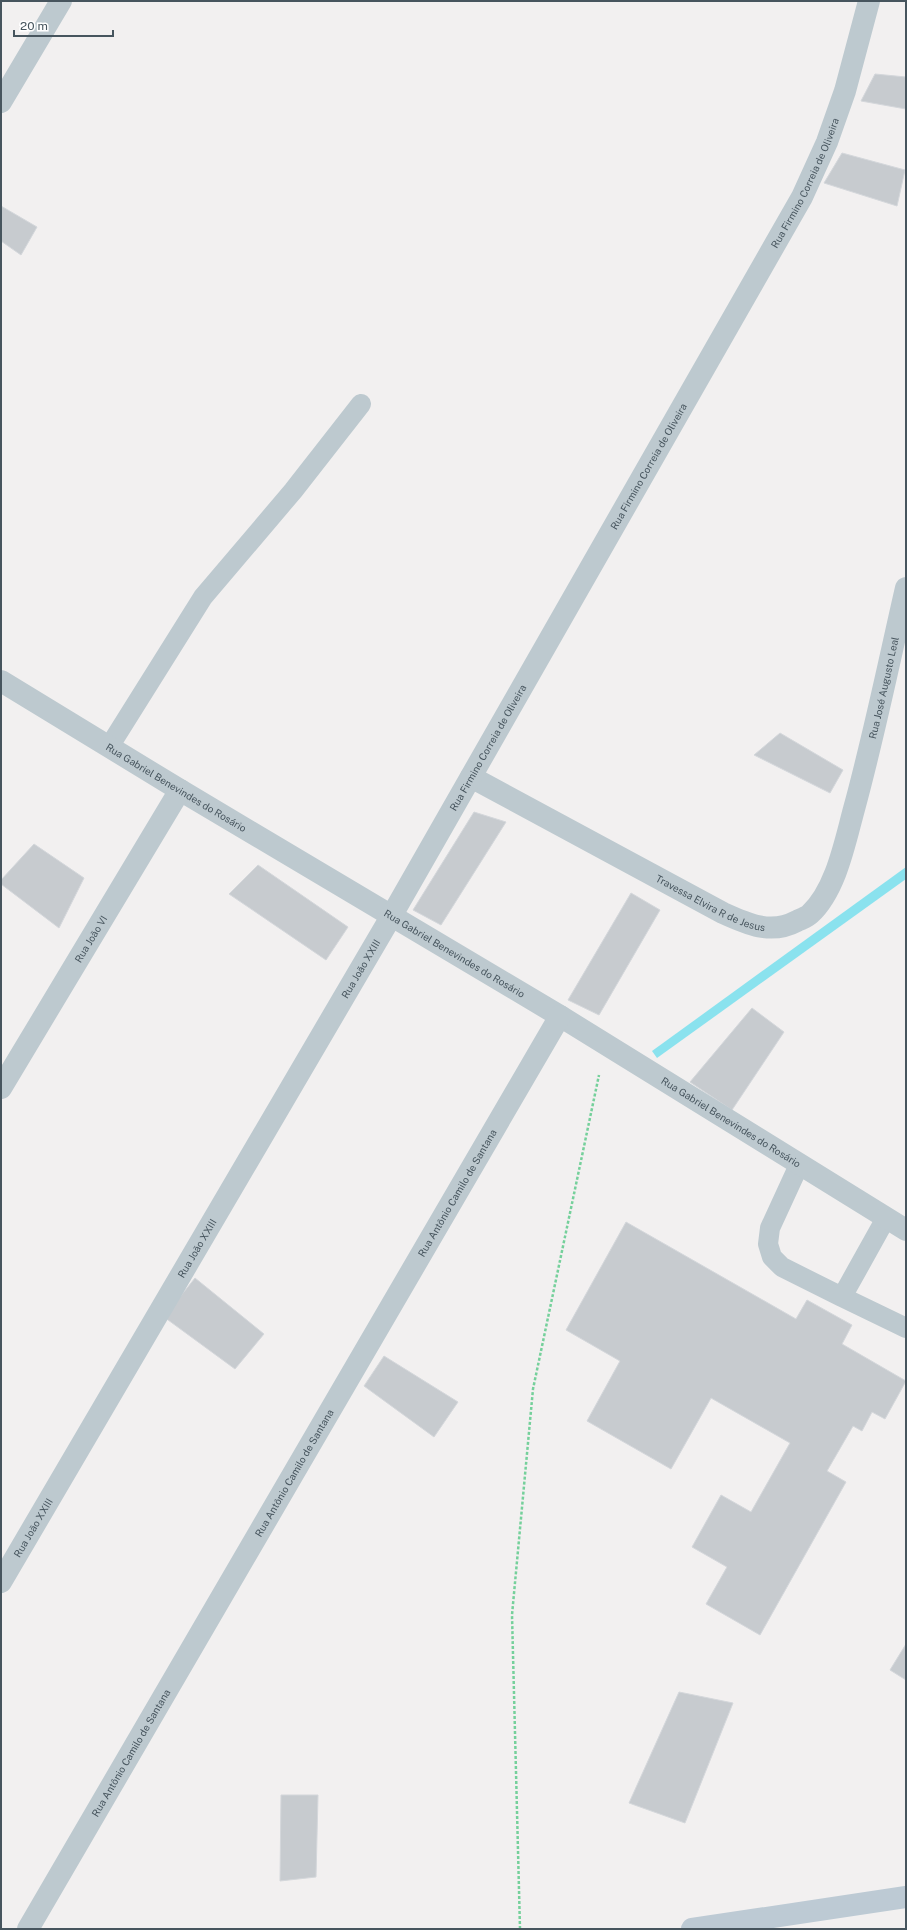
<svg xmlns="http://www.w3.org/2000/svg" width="907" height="1930" font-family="'Public Sans',sans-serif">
	<rect width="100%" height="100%" fill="#f2f0f0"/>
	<path fill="#8ae2ee" d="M906,867v12l-249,179 -5,-7z"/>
	<path fill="#c7cbcf" stroke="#d4d7db" d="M875,74l31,3v32l-45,-8z
		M842,153l63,17 -8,36 -73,-23z
		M1,206l36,21 -16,28 -20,-14z
		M780,733l63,37 -13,23 -76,-38z
		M474,812l32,10 -65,103 -28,-15z
		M34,844l50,34 -25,50 -58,-44v-4z
		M258,865l90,62 -22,33 -97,-66z
		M631,893l29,17 -61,105 -31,-15z
		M752,1008l32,24 -52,78 -42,-28z
		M626,1222l170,97 11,-19 45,25 -10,19 64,37 -21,38 -13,-7 -10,19 -9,-5 -26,45 19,11 -86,153 -54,-31 21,-37 -35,-20 29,-52 30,17 39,-69 -79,-45 -40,71 -84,-48 33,-60 -54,-31z
		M195,1278l69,56 -29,35 -71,-52z
		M384,1356l74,46 -24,35 -70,-51z
		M906,1644v36l-16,-10z
		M679,1692l54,11 -48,120 -56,-20z
		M281,1795h37l-2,82 -36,4z"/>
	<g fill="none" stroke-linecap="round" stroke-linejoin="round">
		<path stroke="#75d09b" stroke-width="2.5" stroke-dasharray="3 2" stroke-linecap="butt" d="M520,1929l-8,-314 21,-226 66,-314"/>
		<path stroke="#bdc9cf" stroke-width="20" d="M109,747l94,-150 90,-106 68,-87
			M799,1165l-29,63 -2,16 4,13 10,10 60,30 44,-79
			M842,1297l64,31"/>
		<g stroke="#bdc9cf" stroke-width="22">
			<path d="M1,102l60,-101"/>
			<path id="s1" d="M1,681l179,109 380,226 346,214"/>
			<path id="s2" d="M471,777l252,136c24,11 48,22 74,8 4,-2 10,-4 13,-7 26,-24 35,-72 44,-105 20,-73 35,-147 52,-221"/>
			<path id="s3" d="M1,1088l179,-298"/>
			<path id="s4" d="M1,1582l391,-667 410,-718 25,-55 18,-51 24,-90"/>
			<path id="s5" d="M28,1929l532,-913"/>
		</g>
		<path stroke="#bdcad4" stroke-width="22" d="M692,1929l214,-32"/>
	</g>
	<g text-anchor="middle" stroke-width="3" stroke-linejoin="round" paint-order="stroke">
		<g font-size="10" fill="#47555e" stroke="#fff">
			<text dy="4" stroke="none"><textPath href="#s4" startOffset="1614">Rua Firmino Correia de Oliveira</textPath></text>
			<text dy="4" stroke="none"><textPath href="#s4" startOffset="1290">Rua Firmino Correia de Oliveira</textPath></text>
			<text dy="4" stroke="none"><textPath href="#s2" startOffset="619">Rua José Augusto Leal</textPath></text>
			<text dy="4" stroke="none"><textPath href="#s4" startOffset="966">Rua Firmino Correia de Oliveira</textPath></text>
			<text dy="4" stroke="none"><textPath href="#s1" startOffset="205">Rua Gabriel Benevindes do Rosário</textPath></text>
			<text dy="4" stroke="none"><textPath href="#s2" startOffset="271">Travessa Elvira R de Jesus</textPath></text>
			<text dy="4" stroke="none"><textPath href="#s3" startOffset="174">Rua João VI</textPath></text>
			<text dy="4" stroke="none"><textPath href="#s1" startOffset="529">Rua Gabriel Benevindes do Rosário</textPath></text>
			<text dy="4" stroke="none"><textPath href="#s4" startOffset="711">Rua João XXIII</textPath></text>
			<text dy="4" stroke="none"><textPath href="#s1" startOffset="853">Rua Gabriel Benevindes do Rosário</textPath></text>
			<text dy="4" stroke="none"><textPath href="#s5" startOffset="852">Rua Antônio Camilo de Santana</textPath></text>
			<text dy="4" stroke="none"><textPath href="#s4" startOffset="387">Rua João XXIII</textPath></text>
			<text dy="4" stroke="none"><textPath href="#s5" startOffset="528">Rua Antônio Camilo de Santana</textPath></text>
			<text dy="4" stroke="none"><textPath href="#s4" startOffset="63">Rua João XXIII</textPath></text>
			<text dy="4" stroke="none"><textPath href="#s5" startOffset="204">Rua Antônio Camilo de Santana</textPath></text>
		</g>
	</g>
	<rect width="907" height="1930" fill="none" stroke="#47555e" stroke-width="4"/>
	<path d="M14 30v6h99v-6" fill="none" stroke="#47555e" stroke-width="2"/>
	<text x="20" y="30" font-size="12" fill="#47555e" stroke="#ffffff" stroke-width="3" paint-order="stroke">20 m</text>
</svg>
